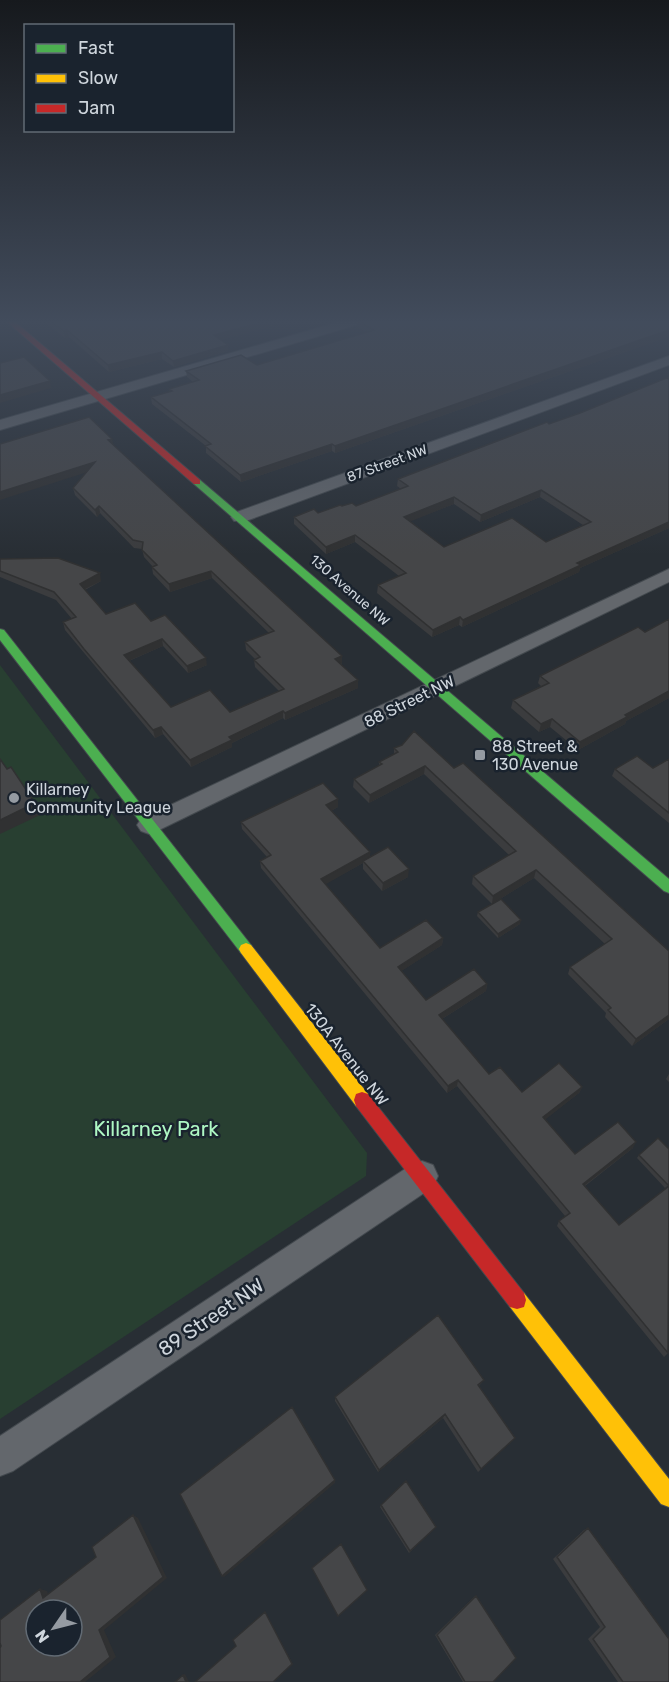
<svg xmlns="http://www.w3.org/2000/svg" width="669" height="1682" font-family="Rubik,sans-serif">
	<rect width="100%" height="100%" fill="#282e34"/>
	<path fill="#283f31" d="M0,665l367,488 -1,23 -366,243z"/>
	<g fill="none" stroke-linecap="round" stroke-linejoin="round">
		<defs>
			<path id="street" d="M345,320h20l-2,3 -363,107v-10z
				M669,356v9l-423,156h-12l-3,-4 3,-4z
				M669,569v13l-512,249 -8,3 -8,-3 -4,-6 4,-6z
				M422,1161l11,4 5,11 -5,11 -420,284 -13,5v-40l411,-271z"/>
			<path id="fast" d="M194,480h6l469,399v14l-5,-2 -470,-407z
				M0,629l4,1 247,315 2,4 -2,4 -5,2 -5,-2 -241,-313z"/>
			<path id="slow" d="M246,943l5,2 117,149 2,6 -2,6 -6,2 -6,-2 -115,-153 -2,-4 2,-4z
				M517,1291l7,2 145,186v28l-8,-3 -151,-197 -2,-7 2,-7z"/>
			<path id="jam" d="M5,320h8l187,160v4h-6z
				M362,1092l6,2 156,199 2,7 -2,7 -7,2 -7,-2 -154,-201 -2,-6 2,-6z"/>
		</defs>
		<use href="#street" stroke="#43494e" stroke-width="2"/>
		<use href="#fast" stroke="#43494e" stroke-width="2"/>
		<use href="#slow" stroke="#43494e" stroke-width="2"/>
		<use href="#jam" stroke="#43494e" stroke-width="2"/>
		<use href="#street" fill="#63676c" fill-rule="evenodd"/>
		<use href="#fast" fill="#4caf50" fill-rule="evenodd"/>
		<use href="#slow" fill="#ffc107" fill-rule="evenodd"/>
		<use href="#jam" fill="#c62828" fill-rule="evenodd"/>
	</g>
	<path fill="#3b3c3e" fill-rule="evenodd" d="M42,320h250l-71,20 7,5v6l-54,16 -12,-8 -53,13 -40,-35 -4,1z
		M669,320v16l-21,8 -313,109 -3,-2 -91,31 -35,-29v-7l-54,-42 -1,-7 19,-5 -1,-3 24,-7 -6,-5 -1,-6 71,-6 109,-33 -9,-5 1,-6z
		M669,377v151l-89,40 -1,4 -117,55 -3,-2 -27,12 -55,-44 1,-8 21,-9 -44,-34 -29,12 -32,-30v-7l24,-4 24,-7h14l45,-17 -4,-3 1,-7 182,-66zM540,497l43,28 -37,17 -102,5 -34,-26 44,-17 26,18z
		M114,446l228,217 -1,1 17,16v8l-73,32 -2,-2 -51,25v4l-41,20 -28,-33 -8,4 -90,-108 -2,-8 9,-3 -16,-19 -56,-23v-18l101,22 -16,9 21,24 45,7 56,44 -19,8 -25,-27 -34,15 42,46 59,5 49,-21 -24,-24 -1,-7 1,-1 -9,-9 -1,-8 24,-9 -57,-55 -42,14 -17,-18 -1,-7h1l-9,-10 -2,-8 -8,-1 -34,-35 -3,4 -22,-22 -2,-7z
		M669,619v79l-43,23 -1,3 -47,26 -28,-23 -11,5 -28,-24 2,-8 28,-14 -3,-3 2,-7 105,-44z
		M394,748l60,20 215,183v68l-37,27 -27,-29 1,-4 -38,-39 2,-7 35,-23 -71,-66 -42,26 -20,-20 1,-8 36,-21 -85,-81 -55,29 -16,-16 1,-8 25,-13v-4l15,-8z
		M669,759v64l-57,-47 3,-7 38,-1z
		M338,799v8l-7,4 39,46 38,20 -26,14 -19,-22v-6l-38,21 55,64 63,-10 -1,7 -41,26 25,29 61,-16 -1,7 -44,28 47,55 33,18 60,-5 -3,6 -34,26 30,35 58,-6 -48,38 84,166 -5,5 -107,-131 2,-5 6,-5 -108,-130 -10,7 -186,-225 -1,-7 7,-4 -25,-28 -1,-7z
		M478,912l42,12 -22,14 -21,-22z
		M669,1074v8l-3,-3z
		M639,1155l30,30 -4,3 -28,-30z
		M484,1380l-5,6 36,52 -37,34 -35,-54 -65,54 -43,-71v-4z
		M381,1505l55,22 -27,26 -29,-46z
		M588,1528l81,154h-51l-30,-43 12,-12 -47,-68 31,-29z
		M476,1596l17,86h-30l-28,-47 39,-38z"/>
	<path fill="#303132" d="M270,320h22l-77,22 -1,-7z
		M669,328v8l-21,8 -313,109v-7z
		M67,330l2,7 -4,1 -1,-7z
		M228,345v6l-54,16 -1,-6z
		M162,352v7l-53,13 -1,-7z
		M50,381l1,7 -51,15v-8z
		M112,439l2,7 -6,-6z
		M332,444v7l-91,31 -1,-7z
		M95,462l2,7 -97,31v-8z
		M541,490l-1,7 -60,25 1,-7z
		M454,497v7l-50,20v-7z
		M99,506l1,7 -3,4 -2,-7z
		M669,522v6l-89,40 -1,4 -117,55 1,-7 114,-57z
		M355,535v7l-29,12v-7z
		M211,571l1,7 -42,14 -1,-8z
		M100,573l1,8 -20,10 -1,-7z
		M460,617l-1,8 -27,12 1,-7z
		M162,639l1,7 -37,16 -2,-7z
		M342,656v7l-7,3v-7z
		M206,658l1,7 -19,8 -1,-7z
		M358,680v8l-73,32v-7z
		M669,691v7l-43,23 -1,3 -47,26 2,-8 45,-27z
		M283,711v7l-51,25v4l-41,20 -1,-7 39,-23z
		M552,719l-2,8 -11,5 2,-8z
		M161,727l2,7 -8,4 -2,-8z
		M425,766l-1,8 -55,29 1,-8z
		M338,799v8l-11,6 -1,-8z
		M35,803l5,12 -40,19v-14z
		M370,852v8l-7,1v2l-42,24v-8z
		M409,869l-1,8 -26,14 1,-8z
		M536,870l-2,8 -42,26 1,-8z
		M521,920l-1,4 -22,14v-4z
		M443,938l-1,7 -45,29 1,-7z
		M487,984l-1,7 -49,31 2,-7z
		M669,1015v4l-37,27 4,-7z
		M458,1080l-1,6 -10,7 1,-7z
		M582,1087l-3,6 -38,30 2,-6z
		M636,1142l-3,6 -53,41 3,-5z
		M445,1414l-2,4 -65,54 1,-2z
		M335,1480v3l-111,94 -2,-1z
		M133,1515l5,3 29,60 -63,52 12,27 -31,25h-5l19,-52z
		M40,1589l7,2 3,9 -7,-2z
		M265,1612l28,52 -20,18z
		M185,1674l4,8h-3l-3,-7z"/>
	<path fill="#454648" stroke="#303132" stroke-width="1.5" fill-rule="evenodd" d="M49,320h221l-56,15 14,10 -55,16 -11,-9 -54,13 -41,-35 -3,1z
		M360,320h309v10l-334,116 -3,-2 -92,31 -35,-29 6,-2 -60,-47 21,-6 -3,-2 30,-9 -13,-9 55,-16 16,10 117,-35 -16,-9z
		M24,357l26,24 -50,14v-32z
		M669,377v145l-92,41 4,2 -118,55 -3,-3 -27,13 -55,-45 28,-12 -51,-38 -29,12 -32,-30 20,-8 4,4 22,-8 2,1 10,-3 4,3 52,-20 -10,-7 149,-57 2,2 31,-11zM541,490l50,32 -45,20 -34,-24 -68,29 -40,-30 50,-20 27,18z
		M89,417l23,22 -4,1 234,216 -7,3 23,21 -73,33 -2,-2 -54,26 3,3 -42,20 -29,-33 -8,3 -69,-81 -21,-27 13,-5 -22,-25 -54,-21v-12l58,-1 42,15 -20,11 26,30 29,-11 16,18 14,-6 41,43 -19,8 -25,-27 -38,16 47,52 39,-17 20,22 54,-23 -30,-29 6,-3 -15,-15 29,-11 -63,-60 -42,13 -17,-17 5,-2 -15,-15 1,-8 -10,-2 -34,-34 -4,4 -22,-22 22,-26 -95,30v-48z
		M669,619v72l-44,24 2,2 -47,25 -28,-23 -11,5 -28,-24 36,-17 -9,-7 98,-49 7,5z
		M414,731l40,37 9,-5 206,188v64l-33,24 -28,-29 3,-2 -41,-41 42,-28 -76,-69 -43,26 -20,-20 43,-25 -91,-85 -55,29 -16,-16 28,-15 -3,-2 19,-10 -4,-4 8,-3z
		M637,756l16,12 16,-9v54l-54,-44z
		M0,759l7,10 4,-2 24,36 -35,17z
		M323,783l15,16 -12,6 44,47 -49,27 59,69 46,-28 17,18 -45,29 28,33 48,-31 13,15 -48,31 50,59 11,-7 22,25 37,-29 23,24 -39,30 32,37 43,-32 18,20 -53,42 36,41 50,-39 -1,167 -109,-132 11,-8 -112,-133 -10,6 -188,-225 11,-6 -30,-33z
		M388,847l21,22 -26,14 -20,-22z
		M501,899l20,21 -23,14 -20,-22z
		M658,1138l11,11v35l-1,1 -29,-30z
		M438,1315l46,65 -6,5 37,53 -34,31 -36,-55 -66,56 -44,-73z
		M292,1407l43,73 -113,96 -42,-82z
		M406,1481l30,46 -26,24 -29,-46z
		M133,1515l30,62 -64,53 11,27 -30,25h-80v-34l1,-2 -1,-3v-23l40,-31 3,9 53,-41 -4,-10zM36,1610h36v36h-36z
		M588,1528l81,111v43h-46l-30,-43 12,-12 -48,-70z
		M341,1544l26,46 -29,26 -26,-48z
		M476,1596l40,62 -23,24h-28l-28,-47z
		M265,1612l27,52 -19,18h-78l41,-36 -3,-6z
		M183,1675l3,7h-11z"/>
	<linearGradient id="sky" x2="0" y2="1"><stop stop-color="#16191d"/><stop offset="0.58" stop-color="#424c5c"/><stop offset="1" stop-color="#424c5c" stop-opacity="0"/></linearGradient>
	<rect width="669" height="555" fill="url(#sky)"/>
	<g fill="#959ba2" stroke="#1a232e" stroke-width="2">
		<rect x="474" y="749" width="12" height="12" rx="3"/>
		<circle cx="14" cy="798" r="6"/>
	</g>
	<g text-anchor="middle" stroke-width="5" stroke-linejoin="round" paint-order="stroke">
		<g font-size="14" fill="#cfd6dd" stroke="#1a232e">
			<text transform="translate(387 463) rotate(-20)" y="5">87 Street NW</text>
			<text transform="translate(350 590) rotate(41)" y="5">130 Avenue NW</text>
		</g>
		<g font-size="16" fill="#cfd6dd" stroke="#1a232e">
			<text transform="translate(409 701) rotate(-26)" y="6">88 Street NW</text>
			<text transform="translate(347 1054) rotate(52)" y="6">130A Avenue NW</text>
		</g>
		<g font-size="16" fill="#cfd6dd" stroke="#1a232e" text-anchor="start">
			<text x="492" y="752">88 Street &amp;<tspan x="492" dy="18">130 Avenue</tspan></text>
			<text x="26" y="795">Killarney<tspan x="26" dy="18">Community League</tspan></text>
		</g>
		<g font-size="20" fill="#aef7c4" stroke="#1a232e">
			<text x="156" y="1136">Killarney Park</text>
		</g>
		<g font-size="20" fill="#cfd6dd" stroke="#1a232e">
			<text transform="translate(211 1317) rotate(-34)" y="7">89 Street NW</text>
		</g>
	</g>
	<rect x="24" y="24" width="210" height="108" fill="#1a232e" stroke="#626b74" stroke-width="1.5"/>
	<rect x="36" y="44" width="30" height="9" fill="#4caf50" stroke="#626b74" stroke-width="1.5"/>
	<text x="78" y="54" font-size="18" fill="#cfd6dd">Fast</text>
	<rect x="36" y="74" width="30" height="9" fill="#ffc107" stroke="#626b74" stroke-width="1.5"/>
	<text x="78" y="84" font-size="18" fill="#cfd6dd">Slow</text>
	<rect x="36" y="104" width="30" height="9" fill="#c62828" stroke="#626b74" stroke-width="1.5"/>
	<text x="78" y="114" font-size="18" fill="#cfd6dd">Jam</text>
	<g transform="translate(54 1628) rotate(235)"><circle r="28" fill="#1a232e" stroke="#626b74" stroke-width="1.5"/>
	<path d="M0-4.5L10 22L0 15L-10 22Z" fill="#959ba2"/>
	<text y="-9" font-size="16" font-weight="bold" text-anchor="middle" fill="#cfd6dd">N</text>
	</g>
</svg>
